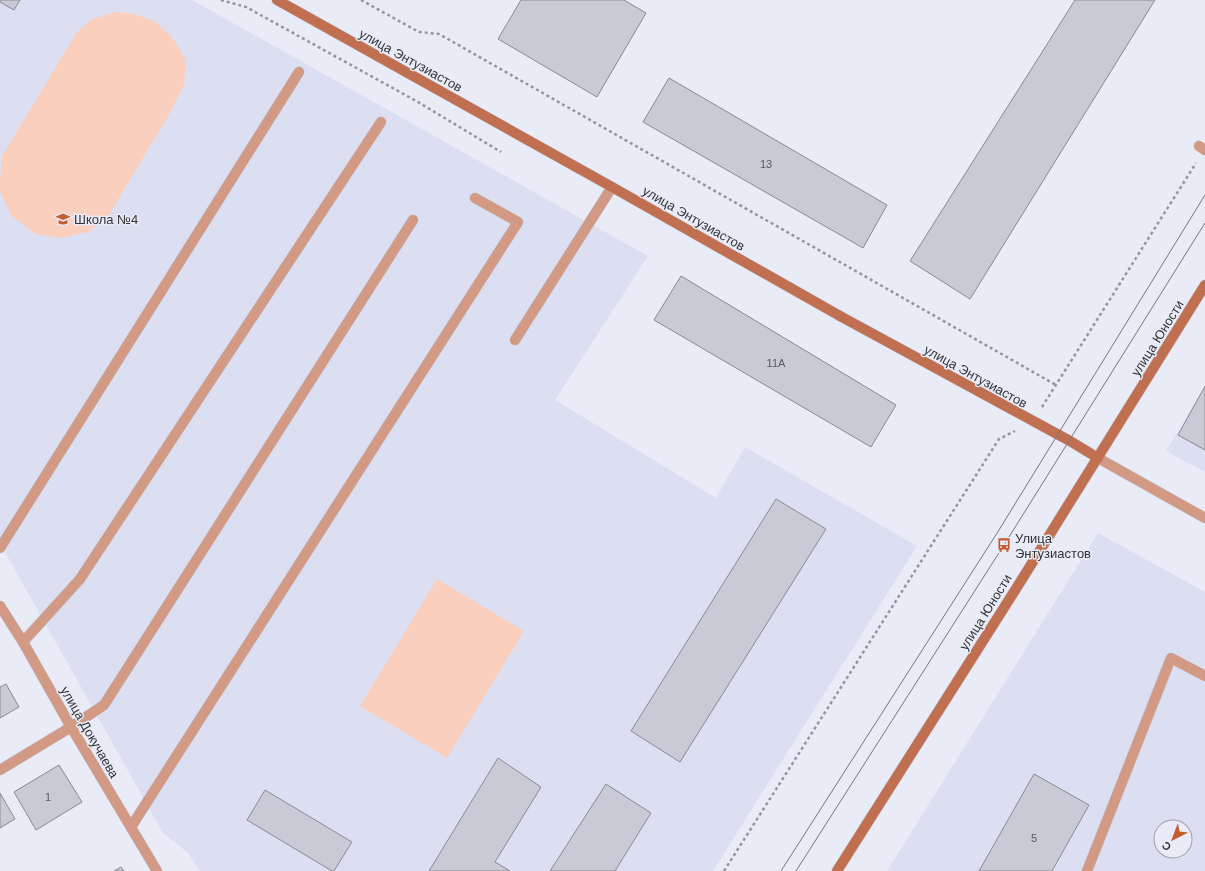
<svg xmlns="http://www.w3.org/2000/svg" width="1205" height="871" font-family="Helvetica,sans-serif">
	<rect width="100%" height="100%" fill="#e9ebf6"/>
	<path fill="#dcdff1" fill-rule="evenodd" d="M0,0h192l456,256 -93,144 161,98 29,-51 172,99 -204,325h-513l-12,-18 -25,-20 -163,-290z
		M1205,387v85l-39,-21z
		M1098,533l107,59v279h-318zM1161,827h24v24h-24z"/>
	<path fill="#facfbe" d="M115,12l20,2 21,8 16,15 14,23 -2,24 -13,27 -64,107 -19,14 -26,6 -27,-4 -24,-19 -11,-24v-10l2,-25 75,-124 15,-13z
		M437,579l87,52 -77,127 -87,-52z"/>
	<path fill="#c8cad5" stroke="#888a93" d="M0,0h20l-6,10 -14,-8z
		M521,0h103l22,13 -49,84 -99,-58z
		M1075,0h80l-185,299 -60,-38z
		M669,78l218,127 -24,43 -220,-126z
		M681,276l215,129 -25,42 -217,-127z
		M1205,386v64l-27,-15z
		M776,499l50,30 -146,233 -49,-31z
		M6,684l13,23 -19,11v-31z
		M498,758l43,29 -46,75 15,9h-81z
		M59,765l23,37 -46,28 -22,-38z
		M1034,774l55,31 -37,66h-73z
		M606,784l45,29 -36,58h-65z
		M265,790l87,52 -18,29h-2l-85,-51z
		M0,793l15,26 -15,9z
		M121,867l3,4h-10z"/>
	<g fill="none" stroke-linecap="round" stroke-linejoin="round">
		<defs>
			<path id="lane" d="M1199,146l6,4
				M515,340l97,-153
				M0,548l299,-476
				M23,642l57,-63 301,-457
				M71,727l33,-22 309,-485
				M131,827l387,-605 -43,-24"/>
			<path id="street" d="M1098,458l107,60
				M0,606l23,36 48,85 86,144
				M0,770l71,-43
				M1087,871l84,-213 34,18"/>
			<path id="secondary" d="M277,0l335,187 228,129 230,125 28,17
				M837,871l182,-287 186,-299"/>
		</defs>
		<use href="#lane" stroke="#c4c6d0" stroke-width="11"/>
		<use href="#street" stroke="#c4c6d0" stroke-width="11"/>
		<use href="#secondary" stroke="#c4c6d0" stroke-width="11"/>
		<path stroke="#94969e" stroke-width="2.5" stroke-dasharray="3 3" stroke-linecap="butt" d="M221,0l25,7 172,95 83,50
			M361,0l58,32 20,2 617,351
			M1042,407l154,-244
			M724,871l275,-432 16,-8"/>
		<use href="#lane" stroke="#d29a84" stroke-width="10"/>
		<use href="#street" stroke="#d29a84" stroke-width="10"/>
		<use href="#secondary" stroke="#c07050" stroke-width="10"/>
		<path stroke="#75777d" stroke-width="1" d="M781,871l218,-341 206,-335
			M796,871l208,-326 201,-322"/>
	</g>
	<defs>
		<symbol id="school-bare" viewBox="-9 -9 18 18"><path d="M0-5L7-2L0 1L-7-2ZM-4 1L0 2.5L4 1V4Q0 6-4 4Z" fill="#c35d30" stroke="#e9ebf6" stroke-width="2.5" paint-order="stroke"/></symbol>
		<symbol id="bus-bare" viewBox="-9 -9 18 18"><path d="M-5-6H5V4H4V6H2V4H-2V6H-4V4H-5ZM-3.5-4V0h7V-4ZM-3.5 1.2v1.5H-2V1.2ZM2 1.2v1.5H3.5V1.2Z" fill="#c35d30" stroke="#e9ebf6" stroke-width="2.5" paint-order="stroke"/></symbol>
	</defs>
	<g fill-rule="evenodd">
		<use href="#school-bare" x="53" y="209" width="20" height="20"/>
		<use href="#bus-bare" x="994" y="535" width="20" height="20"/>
	</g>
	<g text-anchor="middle" stroke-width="3" stroke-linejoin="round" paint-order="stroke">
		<g font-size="11" fill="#58595e">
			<text x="766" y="168">13</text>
			<text x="776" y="367">11А</text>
			<text x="48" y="801">1</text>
			<text x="1034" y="842">5</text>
		</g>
		<g font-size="13" fill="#323337" stroke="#e9ebf6">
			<text transform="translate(411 60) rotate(29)" y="5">улица Энтузиастов</text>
			<text transform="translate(694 218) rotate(30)" y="5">улица Энтузиастов</text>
			<text transform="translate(1157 338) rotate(-58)" y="5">улица Юности</text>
			<text transform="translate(976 376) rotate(29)" y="5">улица Энтузиастов</text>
			<text transform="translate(985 612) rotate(-58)" y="5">улица Юности</text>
			<text transform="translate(90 732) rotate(60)" y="5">улица Докучаева</text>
		</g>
		<g font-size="13" fill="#323337" stroke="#e9ebf6" text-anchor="start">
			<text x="74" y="224">Школа №4</text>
			<text x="1015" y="543">Улица<tspan x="1015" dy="15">Энтузиастов</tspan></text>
		</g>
	</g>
	<g transform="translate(1173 839) rotate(222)"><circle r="19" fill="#e9ebf6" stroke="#a0a1aa"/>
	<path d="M0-3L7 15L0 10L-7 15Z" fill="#c35d30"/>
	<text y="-6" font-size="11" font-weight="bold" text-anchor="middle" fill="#323337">С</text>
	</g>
</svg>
